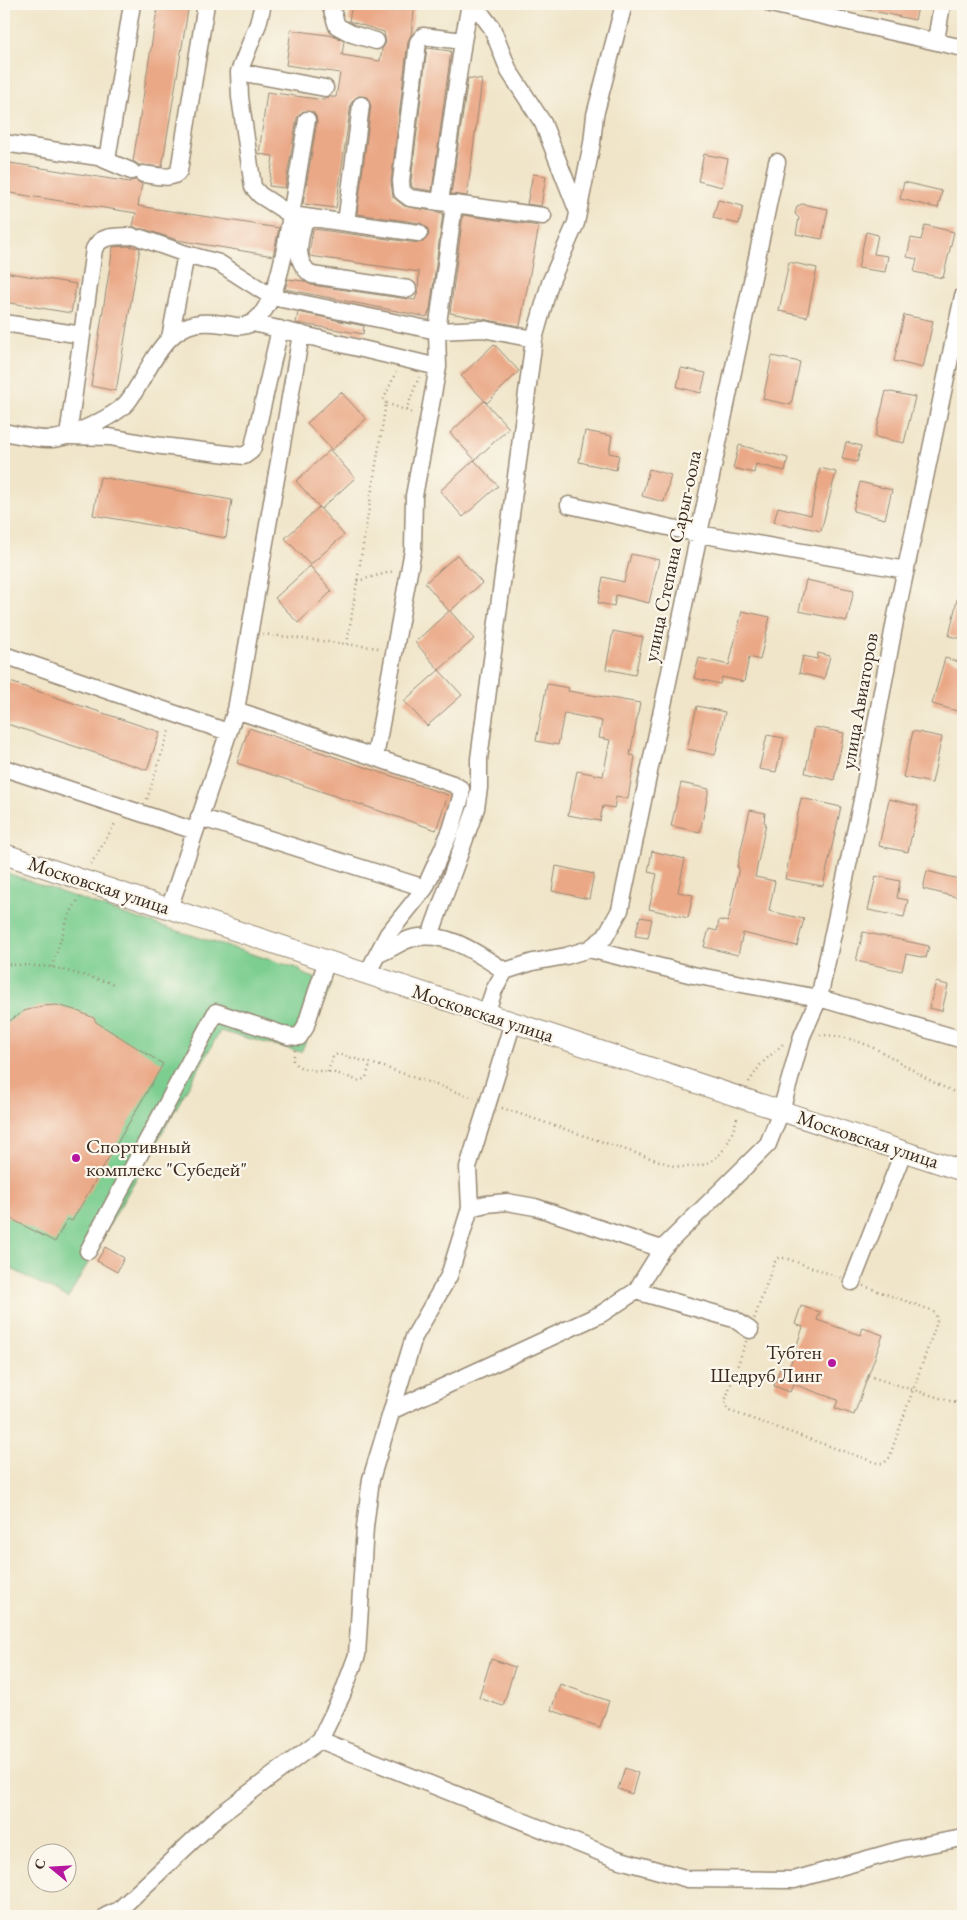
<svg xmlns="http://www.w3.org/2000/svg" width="967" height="1920" font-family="'EB Garamond',serif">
	<rect width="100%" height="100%" fill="#fbf7ec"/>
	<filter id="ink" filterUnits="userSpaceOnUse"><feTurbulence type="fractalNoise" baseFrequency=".02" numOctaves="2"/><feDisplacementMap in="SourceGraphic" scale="10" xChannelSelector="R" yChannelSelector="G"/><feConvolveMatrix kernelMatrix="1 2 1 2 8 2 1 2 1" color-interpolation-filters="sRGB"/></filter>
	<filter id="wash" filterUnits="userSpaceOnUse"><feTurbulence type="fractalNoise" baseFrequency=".0096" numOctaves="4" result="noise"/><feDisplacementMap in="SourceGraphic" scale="20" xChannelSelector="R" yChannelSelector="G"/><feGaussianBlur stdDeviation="1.12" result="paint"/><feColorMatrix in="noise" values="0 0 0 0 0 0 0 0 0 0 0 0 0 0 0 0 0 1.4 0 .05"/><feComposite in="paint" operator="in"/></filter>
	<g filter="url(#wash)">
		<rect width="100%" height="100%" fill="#f0e5c9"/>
		<path fill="#7bce90" stroke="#5b7c57" d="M4,872l116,41 180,56 3,5 29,10 -31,68 -81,-21 -152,267 -64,-33z"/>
		<g id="blocks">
			<path fill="#eaa886" d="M158,4h31l-27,163 -23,-2 -6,-4z
				M352,4h63l-4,31 -3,6 -17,141 2,15 11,9 39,7 -13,96 -3,8 -142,-28 3,-10 16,2 7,4 104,15 3,-9 1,-19 -109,-16 -1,-2 4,-25 105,14 5,-1 6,-7 -1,-6 -7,-6 -64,-9 14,-108 -4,-9 -9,-1 -7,7 -15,105 -33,-4 14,-82 -1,-6 -3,-4 -10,-1 -6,7 -12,70 -16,-2 4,-30 -14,-2 8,-62 57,8 1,-2 5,-1h6l4,-24 -54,-8 5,-35 44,6 9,5 -2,14 38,6 2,-12 4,-6 -2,-11 -35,-11z
				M863,4h56l-4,16 -52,-11z
				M427,48l24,3 -19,140 -18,-3 -2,-1 -1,-6z
				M468,78l14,2 -15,116 -16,-2z
				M704,154l24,5 -6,28 -24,-6z
				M4,162l126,20v-1l5,-1 7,4 -4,22 141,22 -6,28 -96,-16 -33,-11h-6l-5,-3 3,-13 -132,-21z
				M533,174l13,2 -5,30 -14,-2z
				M904,182l38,9 -4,17 -38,-9z
				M718,200l25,6 -4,18 -26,-6z
				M802,204l26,5 -6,30 -26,-5 3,-16 -4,-4 2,-8z
				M463,215l76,11 -19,100 -70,-13z
				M925,225l29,7 -11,46 -29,-6 3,-13 -10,-2 4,-19 10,2z
				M866,232l12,3 -4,19 14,2 -3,16 -27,-4z
				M127,246l13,2 -24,143 -25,-5 22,-139z
				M789,262l28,6 -10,49 -28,-6z
				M4,272l72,12 -5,29 -67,-11z
				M298,312l66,14 -1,8 -67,-11z
				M904,315l29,6 -10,47 -29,-7z
				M494,344l25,27 -32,32 -26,-27z
				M772,356l28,6 -9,43 -28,-6z
				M681,368l25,5 -5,20 -24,-6z
				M886,391l29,6 -11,46 -29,-6z
				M341,392l25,27 -34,31 -25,-27z
				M484,401l25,27 -34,32 -25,-27z
				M585,431l27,5 -3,17 10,2 -3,15 -37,-8z
				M846,442l15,4 -4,16 -15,-3z
				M739,445l49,13 -3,13 -29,-7 -2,9 -21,-5z
				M330,450l25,28 -34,31 -25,-28z
				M474,460l24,26 -35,31 -23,-26z
				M820,468l16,4 -15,59 -27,-6 -1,2 -19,-5 4,-15 33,8z
				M649,469l22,6 -7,27 -22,-6z
				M100,477l132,23 -6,38 -133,-23z
				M860,482l32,8 -7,29 -32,-8z
				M319,507l25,28 -34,30 -25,-27z
				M631,554l28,6 -10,43 -33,-8 -2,11 -16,-3 5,-26 21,5z
				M457,555l25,28 -32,28 24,28 -35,31 -24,-28 34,-31 -24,-28z
				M310,566l22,25 -34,32 -23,-25z
				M806,580l48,10 -7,31 -48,-10z
				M958,595l5,1v43l-14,-3z
				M742,611l28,6 -10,43 -11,-3 -5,25 -22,-5 -2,7 -26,-6 5,-20 30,7z
				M613,631l30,6 -8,38 -29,-6z
				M818,653l12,3 -6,23 -25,-6 4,-17 14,3z
				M945,658l18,5v41l-2,8 -29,-8z
				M439,670l23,25 -35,31 -23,-25z
				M4,680l156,52 -13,38 -143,-47z
				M547,684l22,4 -1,3 72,12 -10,52 5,1 -7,43 -12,-2 -2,11 -11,-2 -3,15 -32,-6 9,-44 26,5 7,-36 -11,-2 3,-17 -38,-8 -6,32 -22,-4z
				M697,706l28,6 -10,43 -28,-6z
				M815,727l29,6 -10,47 -29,-7z
				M249,728l199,67 -12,35 -199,-67z
				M913,731l29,6 -10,46 -29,-6z
				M767,735l17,3 -8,34 -17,-3z
				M681,783l28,6 -9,43 -29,-6z
				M801,798l40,9 -18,79 -38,-7z
				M889,799l29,7 -10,46 -29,-6z
				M750,810l15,3 -1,9 2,1 -11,54 20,4 -6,30 35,8 -7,27 -54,-13 -5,22 -34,-8 5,-18 8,2 2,-11 9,2 11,-55h-2z
				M652,851l33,8 -7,33 15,3 -5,23 -39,-9 8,-35 -9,-2z
				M556,866l38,8 -5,25 -37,-8z
				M927,871l36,9 -2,18 -38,-9z
				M876,876l24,5 -3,17 11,2 -4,17 -36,-7z
				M640,917l12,2 -4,19 -13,-2z
				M863,932l66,14 -3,12 -20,-4 -4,17 -46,-10z
				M936,982l12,3 -6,26 -13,-3z
				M57,1005l18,5 19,8 2,4 67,42 -91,157 -5,-2 -12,23 -51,-27v-190l20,-14 18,-5z
				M105,1247l19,11 -7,14 -20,-11z
				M801,1306l19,6 -3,8 43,15 3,-7 20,7 -29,80 -19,-7 3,-8 -45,-16 -3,8 -16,-6 6,-18 8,3 15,-44 -8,-3z
				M491,1659l24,8 -12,39 -24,-8z
				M560,1684l49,17 -9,26 -49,-17z
				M625,1768l13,5 -6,21 -14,-5z"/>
		</g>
	</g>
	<g filter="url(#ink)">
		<use href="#blocks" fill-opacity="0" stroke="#968874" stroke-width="1"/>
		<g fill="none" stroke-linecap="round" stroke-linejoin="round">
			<defs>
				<path id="minor" d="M330,4l7,22 15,8 24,7
					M470,4l-7,37 -40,-5 -5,6 -17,139 1,11 8,6 133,18
					M474,4l18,24 17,43 34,52 35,89
					M771,4l192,44
					M936,41l6,-37
					M239,72l86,16
					M307,120l-16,95 128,18
					M4,143l94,14 33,14
					M107,160l25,-156
					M143,174c11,1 30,7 36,-3l27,-167
					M440,202l23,-161
					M305,217c-4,21 -14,43 7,58l96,14
					M346,223l15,-118
					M132,236c-15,1 -31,-2 -38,13l-26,187 42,1 44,8 90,11 7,-5 2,-4 27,-118
					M141,238l45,16 33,9 53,34 165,34 17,-126
					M4,323l78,12
					M253,323l185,44
					M170,338l16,-84
					M4,432c16,3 32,8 48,7 17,-1 67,-24 77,-39 14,-19 24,-46 42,-63 16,-15 31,-16 52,-13 6,0 13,3 19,2 35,-4 44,-84 49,-111l-31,-20 -7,-8 -13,-90 -1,-25 19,-48 5,-20
					M569,505l130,29 207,36
					M4,655l224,77
					M236,710l217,74 8,5v8l-10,33 -26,58 -37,46 -21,40
					M375,757l38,-207 1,-54 24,-129 -1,-36 46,-2 51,10
					M4,768l191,63
					M199,817l226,71
					M169,909l67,-199 65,-376
					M430,936l46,-128 3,-20v-29l55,-420 16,-56 26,-60 16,-80 3,-28 29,-111
					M589,949l16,-12 15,-27 157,-748
					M378,954c12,-4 23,-13 35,-16 34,-8 65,16 92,33
					M486,1014l8,-24 11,-19 28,-9 33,-6 23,-7 104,26 126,23 144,42
					M513,1022l-45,145 2,41 16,-4 21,-2 28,5 127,42 106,-105 13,-33 21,-75 17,-38 42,-193 34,-184 68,-325
					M88,1251l128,-239 72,24 11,1 6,-9 22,-68
					M852,1282l52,-132
					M636,1291l98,28 16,11
					M393,1410l208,-96 35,-23 26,-42
					M320,1740l297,119 71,20 106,1 109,-31 60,-11
					M106,1916l13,-6 101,-95 100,-75 22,-45 15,-40 8,-128 6,-48 43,-142 35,-61 21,-68"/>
				<path id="major" d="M4,854l959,317"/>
			</defs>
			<use href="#minor" stroke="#968874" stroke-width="19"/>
			<use href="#major" stroke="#968874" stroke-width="22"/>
			<path stroke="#968874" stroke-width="2.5" stroke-dasharray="1 4" stroke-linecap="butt" d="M386,403l-3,-2 13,-29
				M406,410l13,-33
				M357,581l37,-10
				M263,634l116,14
				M347,644l39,-241 27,10
				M147,799l23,-71
				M91,864l25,-42
				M4,964l48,3 63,17
				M52,967l16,-50 11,-19
				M820,1035c45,0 77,27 115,48 9,5 19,8 28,13
				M295,1050l-2,10c5,12 25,10 36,12 10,1 21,6 30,9l7,-3 4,-14
				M328,1072l5,-16 5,-2 43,12 93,32
				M749,1082l12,-18 22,-20
				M502,1108l172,58c42,5 53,-14 64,-51
				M778,1258h7l146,52 5,4 1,8 -48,136 -5,5h-7l-147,-52 -4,-4 -1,-6 49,-138z
				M868,1376l95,29"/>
			<use href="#minor" stroke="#fff" stroke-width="16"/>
			<use href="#major" stroke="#fff" stroke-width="20"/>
		</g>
	</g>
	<g fill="#b5179e" stroke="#fbf7ec" stroke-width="2">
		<circle cx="76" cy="1158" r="5"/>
		<circle cx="832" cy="1363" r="5"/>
	</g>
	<g text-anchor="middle" stroke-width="4.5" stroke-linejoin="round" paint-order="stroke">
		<g font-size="20" fill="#3b2a1e" stroke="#fbf7ec">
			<text transform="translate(672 556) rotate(-78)" y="7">улица Степана Сарыг-оола</text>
			<text transform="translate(859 701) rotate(-80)" y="7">улица Авиаторов</text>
			<text transform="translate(99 885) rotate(18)" y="7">Московская улица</text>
			<text transform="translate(483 1013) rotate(18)" y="7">Московская улица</text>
			<text transform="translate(868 1139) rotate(18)" y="7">Московская улица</text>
		</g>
		<g font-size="20" fill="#3b2a1e" stroke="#fbf7ec" text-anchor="start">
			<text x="86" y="1153">Спортивный<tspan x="86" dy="23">комплекс "Субедей"</tspan></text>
			<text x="822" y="1359" text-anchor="end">Тубтен<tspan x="822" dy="23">Шедруб Линг</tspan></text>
		</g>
	</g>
	<rect width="967" height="1920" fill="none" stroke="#fbf7ec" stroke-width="20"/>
	<g transform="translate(52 1868) rotate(288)"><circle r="24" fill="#fbf7ec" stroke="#aea59a"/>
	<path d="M0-4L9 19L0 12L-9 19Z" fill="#b5179e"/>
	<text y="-8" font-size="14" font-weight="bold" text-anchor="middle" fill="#3b2a1e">С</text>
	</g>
</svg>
